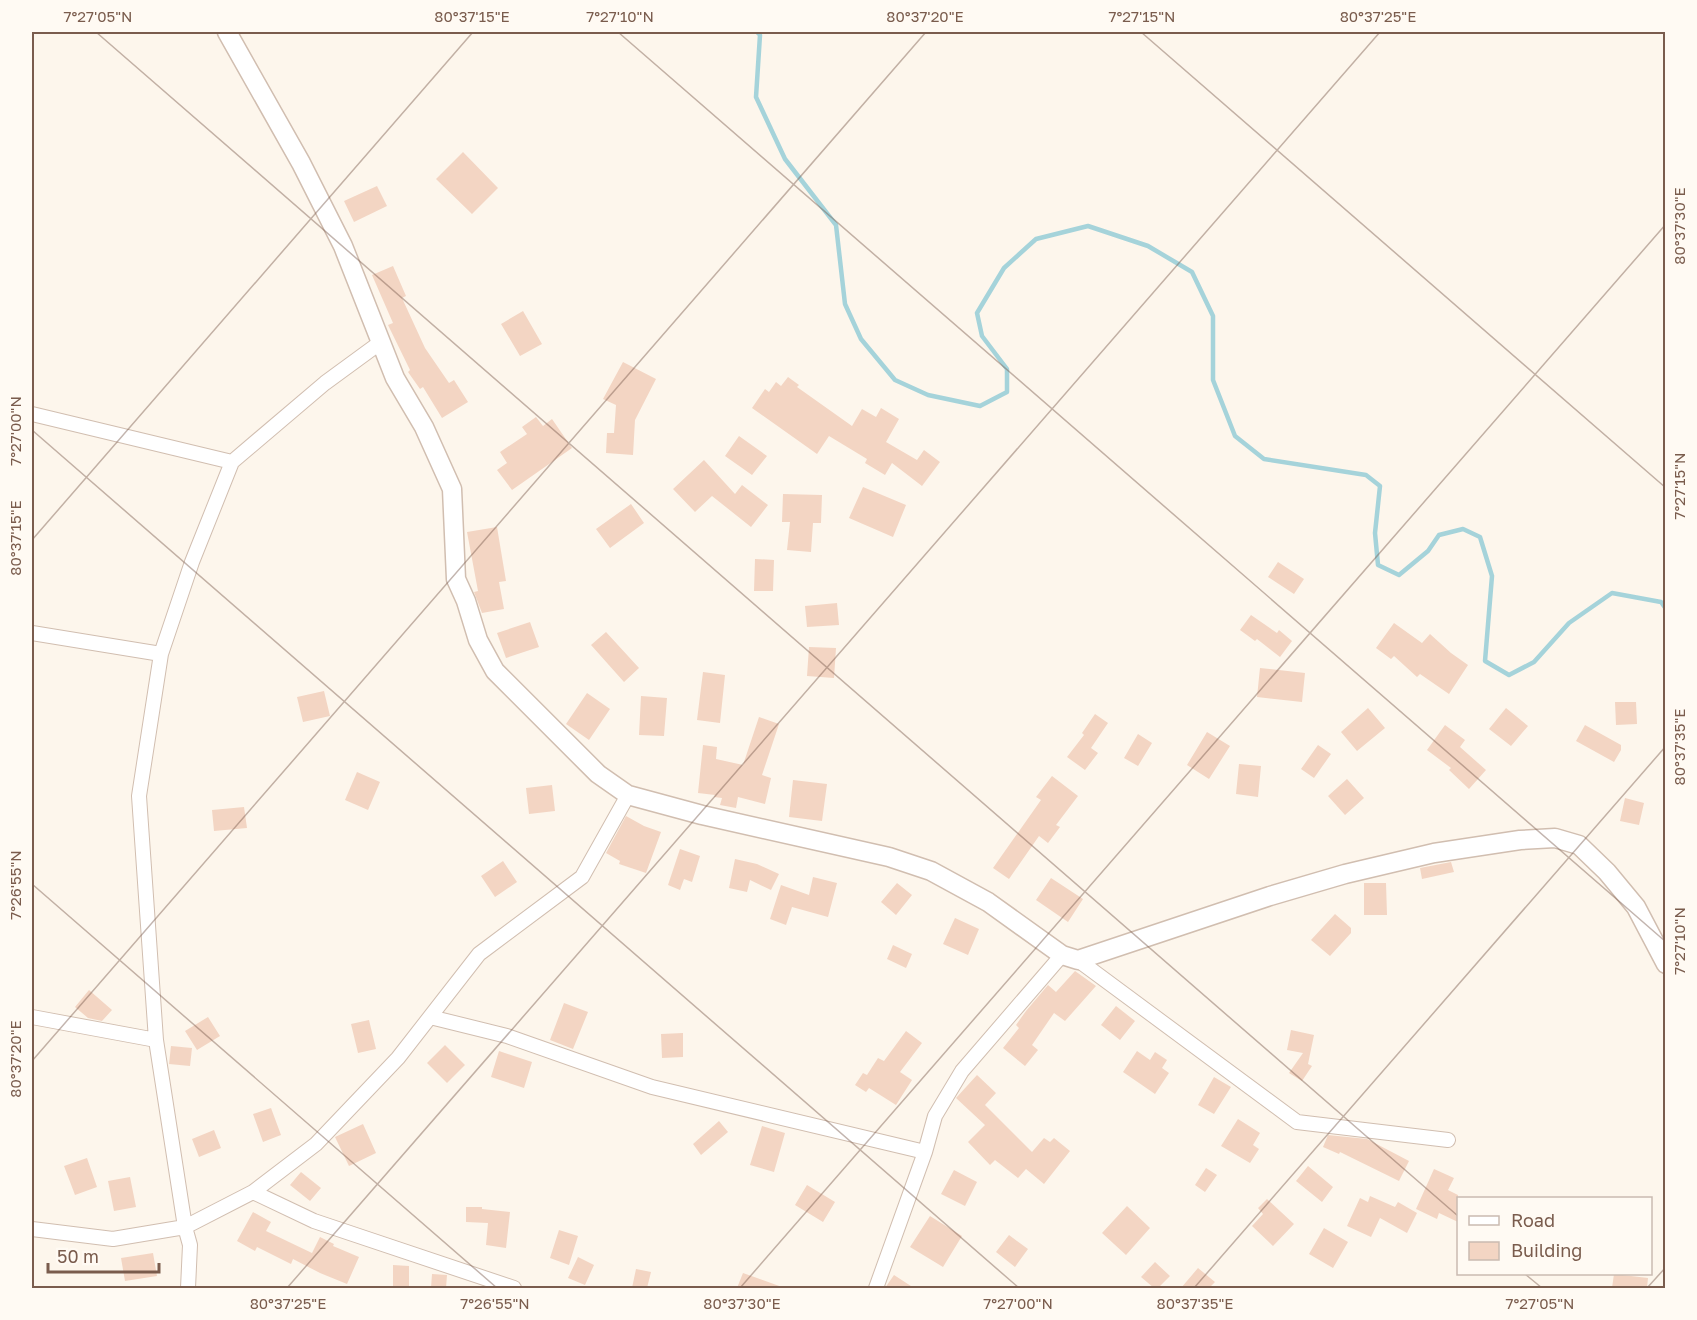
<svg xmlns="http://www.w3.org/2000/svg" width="1697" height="1320" font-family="'Golos Text',sans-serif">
	<rect width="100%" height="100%" fill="#fdf6ec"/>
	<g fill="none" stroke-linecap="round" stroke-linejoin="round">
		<path stroke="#a5d3da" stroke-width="4.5" d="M757,32l3,3 -4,62 29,62 51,66 9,79 16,35 34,41 33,15 52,11 27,-14v-23l-25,-33 -5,-23 27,-45 32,-29 52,-13 60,20 44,26 21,44v64l22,56 29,23 102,16 14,11 -5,47 3,32 21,10 29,-24 11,-16 24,-6 17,8 12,39 -7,85 24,14 25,-13 35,-39 43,-30 49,9 5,7"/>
	</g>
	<path fill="#f3d5c3" d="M463,152l35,36 -26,26 -36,-35z
		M377,186l10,20 -33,16 -10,-21z
		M393,266l13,30 -4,2 23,50 24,35 5,-3 14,22 -26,16 -19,-31 -3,2 -12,-17 2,-2 -22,-45 5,-2 -21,-48z
		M523,311l19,33 -22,12 -19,-32z
		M623,362l33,17 -21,41 -2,35 -27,-2 1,-20h7l2,-28 -13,-6z
		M788,377l11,8 -2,2 55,39 10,-17 14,8 5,-9 18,11 -13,23 31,18 7,-10 16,12 -18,24 -30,-23 -7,12 -20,-12 2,-4 -38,-23 -12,18 -65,-46 13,-19 4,3 7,-10 5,4z
		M536,417l7,9 9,-7 20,29 -60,42 -15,-20 10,-7 -7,-11 27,-18 -5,-7z
		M739,436l28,20 -15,19 -27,-19z
		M704,460l31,34 7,-9 26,20 -17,22 -39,-31 -17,16 -22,-23z
		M863,487l43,18 -13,32 -44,-19z
		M783,494l39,1 -1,28h-8l-2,29 -24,-2 3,-28h-8z
		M631,504l13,19 -34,25 -14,-19z
		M497,527l9,54 -7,1 5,27 -22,4 -8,-21 4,-1 -11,-59z
		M755,559l19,1 -1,31h-19z
		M1278,562l26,17 -10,15 -26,-17z
		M837,603l2,22 -32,2 -2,-21z
		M1251,615l26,18 2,-3 13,11 -12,16 -23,-18 -2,2 -15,-11z
		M530,622l9,25 -33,11 -9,-25z
		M1394,623l28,20 8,-9 21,19 17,12 -19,29 -29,-20 -3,3 -23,-21 -3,3 -15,-11z
		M606,632l33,36 -15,14 -33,-37z
		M809,647l27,1 -2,30 -27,-2z
		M1260,668l45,5 -3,29 -45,-5z
		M703,672l22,3 -5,48 -23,-3z
		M324,691l6,25 -27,6 -6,-25z
		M587,693l23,16 -21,31 -23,-16z
		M641,696l26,2 -3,38 -25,-1z
		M1615,702h21l1,22 -21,1z
		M1368,708l17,20 -28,23 -16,-19z
		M1506,708l22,18 -17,20 -22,-17z
		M1095,714l13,9 -17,25 7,5 -13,17 -18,-13 17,-22 -2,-2z
		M759,717l20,7 -17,51 9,3 -6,26 -27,-7 -2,11 -16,-3 2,-7 -8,-1 1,-2 -17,-2 5,-48 14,2 -1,12 27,6z
		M1445,725l20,15 -5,7 26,23 -17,19 -20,-19 2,-2 -24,-18z
		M1585,725l36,20v5l-7,12 -38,-21z
		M1207,732l23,14 -21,33 -22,-14z
		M1138,734l14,9 -14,23 -14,-8z
		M1318,745l13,9 -17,24 -13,-9z
		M1239,764l22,2 -3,31 -22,-3z
		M357,772l23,10 -12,28 -23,-10z
		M1052,776l26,20 -22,29 4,2 -12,16 -9,-7 -30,43 -16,-11 48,-68 -5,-3z
		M1347,779l17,19 -19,17 -17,-19z
		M793,780l34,4 -5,37 -33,-4z
		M552,785l3,26 -26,3 -3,-26z
		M1625,798l19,5 -5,22 -19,-4z
		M244,807l3,21 -33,3 -2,-21z
		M626,816l18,10 17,6 -15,41 -27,-9 1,-3 -14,-8z
		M680,849l20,7 -8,26 -8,-3 -4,11 -12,-5z
		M735,859l22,5 22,10 -8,16 -21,-10 -3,12 -18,-4z
		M503,861l14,21 -22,15 -14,-21z
		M1451,862l3,10 -32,7 -2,-11z
		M813,877l24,6 -9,34 -36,-10 -6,18 -16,-6 11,-34 28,10z
		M1051,878l32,21 -15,23 -32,-22z
		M897,883l15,12 -16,20 -15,-13z
		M1364,883h22l1,32h-23z
		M1335,914l16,14v5l-21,23 -19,-16z
		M955,918l24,11 -11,26 -25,-11z
		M893,945l19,9 -6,14 -19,-9z
		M1075,971l21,15 -31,35 -11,-8 -22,32 6,5 -13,16 -22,-18 16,-20 -3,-3 10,-14 22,-26 8,7z
		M89,990l23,20 -10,11 -14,-3 -13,-11z
		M564,1003l24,9 -15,37 -23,-9z
		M1116,1006l19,15 -15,19 -19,-15z
		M208,1017l12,19 -23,14 -12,-19z
		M369,1020l7,29 -18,4 -7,-29z
		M1291,1030l23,5 -6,29 4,2 -10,15 -13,-8 14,-20 -16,-3z
		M906,1031l16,12 -22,29 12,8 -16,25 -27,-17 -3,4 -11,-7 8,-12 4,2 11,-17 6,3z
		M683,1033v24l-21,1 -1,-24z
		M445,1045l20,20 -18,18 -20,-20z
		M171,1046l21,2 -2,18 -21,-2z
		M499,1051l33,11 -8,26 -33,-11z
		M1137,1051l13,9 5,-8 12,8 -5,8 7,5 -14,21 -32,-22z
		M977,1075l19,18 -11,12 47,47 12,-14 6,4 4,-4 16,13 -26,33 -18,-15 -8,9 -23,-18 -5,5 -22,-23 17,-17 -29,-27z
		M1214,1077l17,10 -17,27 -16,-9z
		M271,1108l10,27 -18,7 -10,-28z
		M1238,1119l22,14 -7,12 6,4 -9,14 -29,-17z
		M719,1121l9,11 -27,23 -8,-11z
		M363,1124l13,29 -27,13 -14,-29z
		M762,1126l23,7 -11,39 -24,-7z
		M214,1130l7,18 -22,9 -7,-18z
		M1328,1135l39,4 42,22 -10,20 -59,-29 -1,2 -16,-7z
		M87,1158l10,29 -22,8 -11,-29z
		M1308,1166l25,21 -11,15 -26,-21z
		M1206,1168l11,7 -12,17 -10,-7z
		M1434,1169l20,9 -6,12 10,5v27l-19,-9 -2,6 -21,-10z
		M954,1170l23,12 -12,24 -24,-12z
		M301,1172l20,16 -11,13 -20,-16z
		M130,1177l6,30 -22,4 -6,-30z
		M807,1185l28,17 -12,20 -28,-17z
		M1370,1196l25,11 3,-5 19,11 -10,20 -27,-15 -9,19 -24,-11 13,-28 8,4z
		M1267,1199l27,25 -21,22 -21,-20 11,-12 -5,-6z
		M1127,1206l23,22 -24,27 -24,-22z
		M466,1207h16v2l28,3 -4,36 -20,-3 2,-22 -22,-1z
		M253,1212l18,10 -5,9 46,22 8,-16 14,7 -1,2 26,11 -12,27 -27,-11 -27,-14 -2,5 -34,-17 -2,4 -18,-10z
		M930,1216l32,20 -19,31 -33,-20z
		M1324,1228l24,14 -15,26 -24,-14z
		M559,1230l19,6 -9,29 -19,-7z
		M1009,1235l19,14 -13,18 -19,-15z
		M153,1253l4,23 -32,5 -4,-23z
		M578,1257l16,8 -9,20 -17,-7z
		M1155,1262l15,14 -12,12h-4l-13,-11z
		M393,1265l16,1v22h-16z
		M1198,1268l17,14 -6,6h-28z
		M636,1269l15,3 -4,16h-15z
		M743,1273l39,14v1h-45z
		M432,1274l15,1 -1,13h-15z
		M1614,1274l34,4 -1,10h-35z
		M894,1275l20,13h-29z"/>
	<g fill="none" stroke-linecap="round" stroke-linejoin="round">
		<defs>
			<path id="minor" d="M32,414l200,48 93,-79 56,-41
				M32,633l129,21
				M1078,960l219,162 151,18
				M32,1017l124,23
				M430,1017l77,19 145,51 273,65
				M253,1192l61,29 200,67
				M32,1229l81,10 72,-12 68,-35 63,-48 82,-86 81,-104 103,-77 46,-82
				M188,1288l2,-43 -5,-18 -29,-187 -17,-244 22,-142 31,-92 40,-100
				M876,1288l49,-136 10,-36 27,-45 100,-116"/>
			<path id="tertiary" d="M227,32l74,131 42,83 52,132 29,49 28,62 4,90 10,22 12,39 17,31 103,103 30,21 74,20 187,42 42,14 57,31 74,53 16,5 192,-64 75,-22 89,-21 86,-13 35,-2 24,7 28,27 29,35 30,57"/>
		</defs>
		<use href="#minor" stroke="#d1beb0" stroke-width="16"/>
		<use href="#tertiary" stroke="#d1beb0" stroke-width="21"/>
		<use href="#minor" stroke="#fff" stroke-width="14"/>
		<use href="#tertiary" stroke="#fff" stroke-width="18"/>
	</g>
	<path fill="none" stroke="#7a5c4d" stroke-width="1.5" stroke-opacity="0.45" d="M96,32l1362,1184M618,32l1048,910M1141,32l525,456M1663,32l3,2M32,430l987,858M32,540l441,-508M32,884l465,404M32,1061l894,-1029M1525,1274l17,14M287,1288l1093,-1256M740,1288l926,-1064M1194,1288l472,-542M1647,1288l19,-21"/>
	<rect width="1697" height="1320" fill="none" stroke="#fffaf3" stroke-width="66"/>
	<rect x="1457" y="1197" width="195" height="78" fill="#fffaf3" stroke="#cabbb1" stroke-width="1.5"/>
	<rect x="1469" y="1216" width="30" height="9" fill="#ffffff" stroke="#cabbb1" stroke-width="1.5"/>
	<text x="1511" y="1227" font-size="18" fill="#7a5c4d">Road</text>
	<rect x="1469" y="1242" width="30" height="18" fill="#f3d5c3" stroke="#cabbb1" stroke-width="1.5"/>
	<text x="1511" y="1257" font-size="18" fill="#7a5c4d">Building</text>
	<path d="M48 1263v9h111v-9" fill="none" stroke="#7a5c4d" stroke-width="3"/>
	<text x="57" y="1263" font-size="18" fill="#7a5c4d" stroke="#fffaf3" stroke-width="4.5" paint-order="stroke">50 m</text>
	<rect x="33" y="33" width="1631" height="1254" fill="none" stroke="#7a5c4d" stroke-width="2"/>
	<g font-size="15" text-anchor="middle" fill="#7a5c4d">
		<text x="98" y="22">7°27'05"N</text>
		<text x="472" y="22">80°37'15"E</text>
		<text x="620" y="22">7°27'10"N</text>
		<text x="925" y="22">80°37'20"E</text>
		<text x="1142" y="22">7°27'15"N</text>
		<text x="1378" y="22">80°37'25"E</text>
		<text transform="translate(1680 226) rotate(-90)" y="5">80°37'30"E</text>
		<text transform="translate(16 431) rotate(-90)" y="5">7°27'00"N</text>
		<text transform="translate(1680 486) rotate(-90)" y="5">7°27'15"N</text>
		<text transform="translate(16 538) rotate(-90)" y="5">80°37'15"E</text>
		<text transform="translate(1680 747) rotate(-90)" y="5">80°37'35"E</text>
		<text transform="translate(16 885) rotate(-90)" y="5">7°26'55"N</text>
		<text transform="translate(1680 941) rotate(-90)" y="5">7°27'10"N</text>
		<text transform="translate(16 1059) rotate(-90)" y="5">80°37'20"E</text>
		<text x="288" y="1309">80°37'25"E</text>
		<text x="495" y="1309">7°26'55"N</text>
		<text x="742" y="1309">80°37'30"E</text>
		<text x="1018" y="1309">7°27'00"N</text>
		<text x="1195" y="1309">80°37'35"E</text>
		<text x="1540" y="1309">7°27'05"N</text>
	</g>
</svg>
